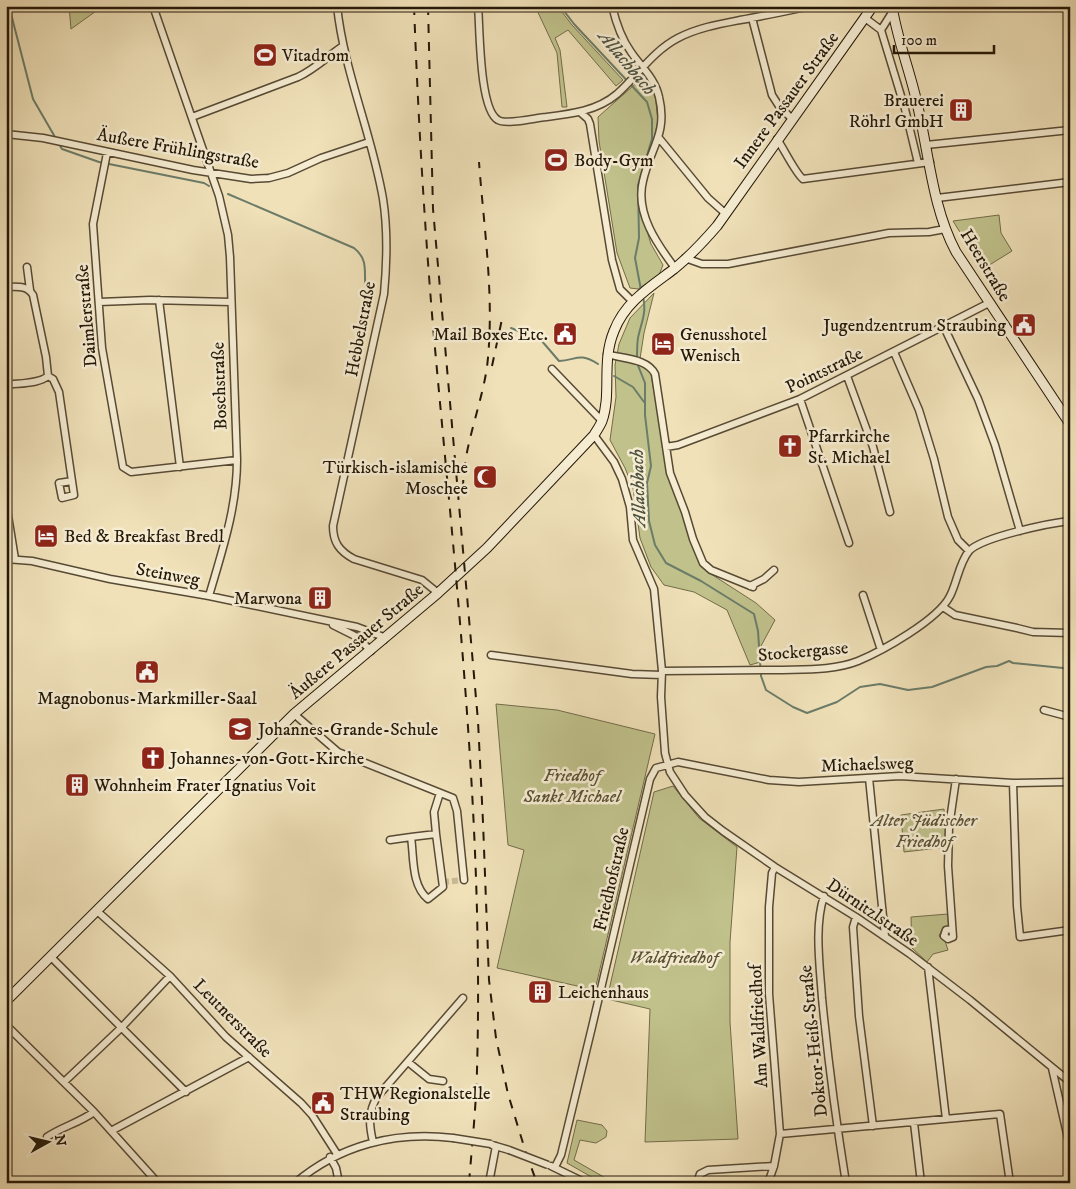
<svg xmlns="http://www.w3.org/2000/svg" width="1076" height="1189" font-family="'IM FELL DW Pica',serif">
	<rect width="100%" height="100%" fill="#f0e1b9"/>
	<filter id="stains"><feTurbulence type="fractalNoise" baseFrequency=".004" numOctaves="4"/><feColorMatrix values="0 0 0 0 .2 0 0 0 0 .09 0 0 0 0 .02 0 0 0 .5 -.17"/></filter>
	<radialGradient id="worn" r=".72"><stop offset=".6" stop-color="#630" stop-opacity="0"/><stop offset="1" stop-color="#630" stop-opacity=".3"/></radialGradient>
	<path fill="#c0c18b" stroke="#726c4a" d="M69,6h34l-32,23z
		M535,6h24l3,6 10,13 51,55 -7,6 -48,-56 -13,8 5,12 7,57h-5l-5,-54z
		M646,77l9,17 3,27 -19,84 12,39 12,21 -4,10 -21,14 -8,-1 -13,-35 -18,-112 -1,-24 44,-39z
		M999,215l2,18 11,18 -29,18 -30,-48z
		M654,293l-10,40 -5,32 8,3 4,6 18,101 31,89 8,8 48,31 19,17 -14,26 3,15 -14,4 -23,-55 -33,-18 -30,-7 -13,-18 -11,-29 -7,-50 -8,-20 -15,-28 6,-43 -1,-32 4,-21 11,-26z
		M496,704l61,6 98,24 -60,256 -98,-22 27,-118 -16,-5z
		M673,786l26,32 38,29 -7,95v80l8,117 -93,3 5,-133 -43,-10 47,-207z
		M944,809l3,38 -43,5 -3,-37z
		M948,914l2,12 -7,1 -4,9 6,5 3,9 -15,4 -6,8 -15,-14 -1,-31z
		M577,1120l25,5 5,6 -1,6 -10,6 -16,-3 -6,20 35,20 -1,3h-6l-35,-20z"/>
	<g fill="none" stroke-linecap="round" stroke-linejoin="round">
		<path stroke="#6b7c69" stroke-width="2" d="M9,6l24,93 22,38
			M562,6l2,5 10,13 73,78 5,17v20l-14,46 1,53 -4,20 6,32
			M59,144l3,5 37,13 105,21 5,3
			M228,194l126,54c21,16 2,37 19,52
			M511,328l30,12 18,21c18,-1 20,-9 39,3
			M637,359c0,-7 0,-15 1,-21 3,-15 9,-25 5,-41
			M637,363l8,20v32l6,51 -4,17 2,38 6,24 11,18 35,18 53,33 4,17 3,45 5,14 27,17 14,6 30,-11 23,-15 20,-3 28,6 24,-3 54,-20 11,-1 12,-5 4,2 50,5 7,3
			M614,376l19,11 11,15"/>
		<path stroke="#c7b996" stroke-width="6" stroke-dasharray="6 3" stroke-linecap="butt" d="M443,882l21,-2"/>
		<defs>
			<path id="street" d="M153,6l66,190 9,39 2,22 7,203c0,48 -15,91 -28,136
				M337,6c7,66 35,128 46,193 5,32 4,63 1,95l-51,232c0,16 6,25 21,33l68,21 16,13
				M478,6c2,22 1,103 20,114 8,5 37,-2 48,-3 25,-3 51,-6 71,-23 21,-19 36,-43 61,-56 19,-10 41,-14 62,-18 24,-4 47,-9 71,-14
				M612,6c4,17 9,32 19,46 10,15 24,26 28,45 9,37 -9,51 -16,84 -8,32 14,63 32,87
				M752,18l20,77 7,11 13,13
				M865,18l16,12 24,79 13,54
				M881,30l12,-19
				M580,112l8,7 2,5 22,136 8,29 12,12
				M192,117l106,-40c17,-8 30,-21 45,-31
				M6,134l37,4 150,32 58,9 18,-1 19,-5 33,-15 48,-16
				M659,138l49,60 18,16
				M777,139c7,10 19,35 26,40l127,-17
				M926,145l144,-15
				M107,153l-14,71 9,124 21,119 8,5 106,-12
				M937,198l133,-16
				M685,258l17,6h26l161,-31 40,-1 16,-3
				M27,267l3,23
				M6,287c11,0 21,-2 27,8l13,62 2,19c-9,8 -30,7 -42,9
				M159,300l21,167
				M99,302l51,-2 81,2
				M944,327l34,72 17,46 25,86
				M894,352l25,58 15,49 14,58 10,23 11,11
				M607,354c16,5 40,4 48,20l15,99 15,39 8,27 10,24 8,7 42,17
				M552,369l50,52
				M48,376l5,3 6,13 15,103 -12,3 -3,-15 13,-2
				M847,376l26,71 17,65
				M800,399l49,144
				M594,435l20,27 8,17 8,28 3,33 21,49 8,82 -1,26 4,56 5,19 15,23 20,22 18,14 52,36 81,50 54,37 60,46 100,82
				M666,447l12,-2 122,-46 189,-96
				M6,503l9,56
				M6,559l26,2 78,18 99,17 148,31 24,9 3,4
				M750,586l14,-7 10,-9
				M863,595l18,55
				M943,607l12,8 62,13 16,4 37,1
				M333,625l24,12 14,14
				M491,655l141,19 30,1
				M662,671c38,0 76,-1 114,-1 26,-1 57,1 82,-9 24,-10 80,-41 92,-65 7,-13 9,-33 19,-45 13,-14 81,-28 101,-30
				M1044,710l26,7
				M294,714l44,38 115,46 4,13 7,69
				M869,778l16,158
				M1013,783l4,123 3,31 50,-7
				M436,834l7,53 -15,12c-17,-14 -14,-42 -17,-62l25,-3 -2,-22 6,-19
				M390,840l21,-3
				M824,896c-10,30 -4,71 -2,102 6,62 14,123 24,185
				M97,911l73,65 56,61 75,66 11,12 25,39
				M856,917l-3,10 6,89 14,110
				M952,929l-6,1 -2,6 4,3 5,-2 -5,-71 1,-39 7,-48
				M51,957l135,135
				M928,967l18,152
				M6,1025l88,87 64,71
				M408,1062l21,17 14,2
				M1052,1068l18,79
				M64,1082l58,-55 48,-51
				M914,1123l7,60
				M111,1131l138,-74
				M780,1134l220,-20 10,69
				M47,1137c14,-10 32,-14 47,-25
				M373,1142c-4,-17 -5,-30 4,-45l86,-99
				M492,1145l17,5
				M330,1157l6,11 3,15
				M551,1166l35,17
				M555,1167l6,-12 31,-128 58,-248 6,-11 22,-6 91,18 30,2 101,-6 113,7 57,-1
				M295,1183c45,-38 100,-52 158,-45
				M489,1183l7,-37
				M697,1183l3,-9 8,-4 66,-4
				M768,1183l6,-17 6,-32 -11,-140v-87l3,-34 3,-6"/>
			<path id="secondary" d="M892,6c5,33 18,65 25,97 12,50 15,104 39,149l114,172
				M6,1001l288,-287 144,-121 49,-45 107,-113c3,-5 6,-9 8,-14 10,-28 -1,-59 12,-90 11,-29 36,-44 60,-62 16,-13 30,-28 43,-43l156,-220"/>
		</defs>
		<use href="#street" stroke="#574a34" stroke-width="9"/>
		<use href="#secondary" stroke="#241808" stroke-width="11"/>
		<use href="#street" stroke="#f5ecd2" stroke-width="6"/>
		<use href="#secondary" stroke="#f5ecd2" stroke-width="9"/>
		<path stroke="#241808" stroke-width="2" stroke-dasharray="9 9" stroke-linecap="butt" d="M414,6c4,107 10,213 19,320 22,247 51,495 44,744 -1,38 -5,75 -8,113
			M428,6l5,203 45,512 5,101 6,158 7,58 12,56 18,59 11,30
			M492,366l10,-47
			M463,489c0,-42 18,-81 24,-122 8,-68 -3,-137 -8,-205"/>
		<defs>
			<path id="street-bridge" d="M453,1138l38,6
				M509,1150l39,15"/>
		</defs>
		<use href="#street-bridge" stroke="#574a34" stroke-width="9" stroke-linecap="butt"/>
		<use href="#street-bridge" stroke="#f5ecd2" stroke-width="6"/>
	</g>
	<defs>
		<symbol id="stadium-square" viewBox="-11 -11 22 22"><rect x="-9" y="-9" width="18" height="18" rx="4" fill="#8f2418" stroke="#f5ecd2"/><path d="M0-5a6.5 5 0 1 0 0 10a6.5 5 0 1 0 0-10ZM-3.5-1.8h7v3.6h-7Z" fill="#fff"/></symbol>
		<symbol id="building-square" viewBox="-11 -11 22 22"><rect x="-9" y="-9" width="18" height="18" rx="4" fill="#8f2418" stroke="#f5ecd2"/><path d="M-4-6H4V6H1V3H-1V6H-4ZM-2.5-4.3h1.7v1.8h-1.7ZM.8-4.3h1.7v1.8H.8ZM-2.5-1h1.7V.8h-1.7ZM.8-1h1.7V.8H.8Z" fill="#fff"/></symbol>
		<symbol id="civic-square" viewBox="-11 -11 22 22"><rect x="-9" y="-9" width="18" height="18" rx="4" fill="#8f2418" stroke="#f5ecd2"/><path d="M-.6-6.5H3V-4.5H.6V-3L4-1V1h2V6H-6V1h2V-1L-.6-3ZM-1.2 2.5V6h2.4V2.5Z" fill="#fff"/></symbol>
		<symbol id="hotel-square" viewBox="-11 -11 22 22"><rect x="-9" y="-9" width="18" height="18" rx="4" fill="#8f2418" stroke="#f5ecd2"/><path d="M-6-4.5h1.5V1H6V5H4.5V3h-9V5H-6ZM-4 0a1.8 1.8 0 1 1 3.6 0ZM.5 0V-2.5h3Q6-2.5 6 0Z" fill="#fff"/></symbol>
		<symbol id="church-square" viewBox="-11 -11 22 22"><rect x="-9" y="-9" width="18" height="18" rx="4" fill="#8f2418" stroke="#f5ecd2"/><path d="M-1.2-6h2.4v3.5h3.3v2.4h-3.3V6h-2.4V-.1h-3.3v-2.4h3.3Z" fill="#fff"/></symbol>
		<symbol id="mosque-square" viewBox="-11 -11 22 22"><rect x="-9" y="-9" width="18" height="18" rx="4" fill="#8f2418" stroke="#f5ecd2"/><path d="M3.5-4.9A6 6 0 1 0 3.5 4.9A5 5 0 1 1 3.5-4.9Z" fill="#fff"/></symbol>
		<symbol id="school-square" viewBox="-11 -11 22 22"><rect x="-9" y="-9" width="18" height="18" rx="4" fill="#8f2418" stroke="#f5ecd2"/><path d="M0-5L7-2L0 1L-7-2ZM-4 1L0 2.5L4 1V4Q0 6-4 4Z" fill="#fff"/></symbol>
	</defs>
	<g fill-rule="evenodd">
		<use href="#stadium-square" x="251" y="41" width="28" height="28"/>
		<use href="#building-square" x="947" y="96" width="28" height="28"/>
		<use href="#stadium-square" x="542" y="146" width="28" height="28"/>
		<use href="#civic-square" x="1010" y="311" width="28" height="28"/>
		<use href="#civic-square" x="551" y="320" width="28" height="28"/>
		<use href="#hotel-square" x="649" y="330" width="28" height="28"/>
		<use href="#church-square" x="776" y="432" width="28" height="28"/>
		<use href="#mosque-square" x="471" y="463" width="28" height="28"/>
		<use href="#hotel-square" x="32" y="522" width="28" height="28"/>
		<use href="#building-square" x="306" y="584" width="28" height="28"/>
		<use href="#civic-square" x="133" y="658" width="28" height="28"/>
		<use href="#school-square" x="226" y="715" width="28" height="28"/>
		<use href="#church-square" x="139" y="744" width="28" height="28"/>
		<use href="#building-square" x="63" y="771" width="28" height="28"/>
		<use href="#building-square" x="526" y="978" width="28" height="28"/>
		<use href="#civic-square" x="309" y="1089" width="28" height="28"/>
	</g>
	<g text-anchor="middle" stroke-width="5" stroke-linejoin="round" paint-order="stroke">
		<g font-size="18" fill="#241808" stroke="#f5ecd2" text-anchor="start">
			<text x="282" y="61">Vitadrom</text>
			<text x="944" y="106" text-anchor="end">Brauerei<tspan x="944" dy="21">Röhrl GmbH</tspan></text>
			<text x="574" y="166">Body-Gym</text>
			<text x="1006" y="331" text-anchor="end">Jugendzentrum Straubing</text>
			<text x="548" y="340" text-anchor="end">Mail Boxes Etc.</text>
			<text x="680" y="340">Genusshotel<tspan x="680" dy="21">Wenisch</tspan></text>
			<text x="808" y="442">Pfarrkirche<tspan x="808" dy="21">St. Michael</tspan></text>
			<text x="468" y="473" text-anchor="end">Türkisch-islamische<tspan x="468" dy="21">Moschee</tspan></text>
			<text x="64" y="542">Bed &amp; Breakfast Bredl</text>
			<text x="302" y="604" text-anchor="end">Marwona</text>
			<text x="147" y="704" text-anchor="middle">Magnobonus-Markmiller-Saal</text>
			<text x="258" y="735">Johannes-Grande-Schule</text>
			<text x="170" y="764">Johannes-von-Gott-Kirche</text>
			<text x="94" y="791">Wohnheim Frater Ignatius Voit</text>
			<text x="558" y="998">Leichenhaus</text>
			<text x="340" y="1099">THW Regionalstelle<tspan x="340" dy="21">Straubing</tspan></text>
		</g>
		<g font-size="18" fill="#241808" stroke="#f5ecd2">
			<text transform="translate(786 100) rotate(-54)" y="6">Innere Passauer Straße</text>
			<text transform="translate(178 148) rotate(10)" y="6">Äußere Frühlingstraße</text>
			<text transform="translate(986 265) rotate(59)" y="6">Heerstraße</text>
			<text transform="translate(86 316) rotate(-95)" y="6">Daimlerstraße</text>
			<text transform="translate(360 329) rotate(-79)" y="6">Hebbelstraße</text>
			<text transform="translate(824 370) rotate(-26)" y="6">Pointstraße</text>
			<text transform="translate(219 386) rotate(-92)" y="6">Boschstraße</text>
			<text transform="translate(168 574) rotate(10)" y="6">Steinweg</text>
			<text transform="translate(356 641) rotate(-40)" y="6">Äußere Passauer Straße</text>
			<text transform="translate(803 651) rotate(-5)" y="6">Stockergasse</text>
			<text transform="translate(867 764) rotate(-2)" y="6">Michaelsweg</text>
			<text transform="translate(611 879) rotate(-77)" y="6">Friedhofstraße</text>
			<text transform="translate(873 912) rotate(34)" y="6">Dürnitzlstraße</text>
			<text transform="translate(233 1018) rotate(45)" y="6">Leutnerstraße</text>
			<text transform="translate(758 1026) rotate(-93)" y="6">Am Waldfriedhof</text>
			<text transform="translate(813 1041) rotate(-96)" y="6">Doktor-Heiß-Straße</text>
		</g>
		<g font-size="18" font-style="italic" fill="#5b5336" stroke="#f5ecd2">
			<text x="572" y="781">Friedhof<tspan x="572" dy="21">Sankt Michael</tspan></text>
			<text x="924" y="826">Alter Jüdischer<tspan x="924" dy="21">Friedhof</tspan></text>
			<text x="674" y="963">Waldfriedhof</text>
		</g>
		<g font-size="19" font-style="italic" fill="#4e5241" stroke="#f5ecd2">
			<text transform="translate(628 62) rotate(50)" y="7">Allachbach</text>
			<text transform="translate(637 488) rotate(-92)" y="7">Allachbach</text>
		</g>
	</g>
	<rect width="1076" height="1189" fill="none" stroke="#f0e1b9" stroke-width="25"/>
	<rect x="8" y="8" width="1061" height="1174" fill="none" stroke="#241808" stroke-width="2.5"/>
	<rect x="12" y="12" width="1051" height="1164" fill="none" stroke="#241808"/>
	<g transform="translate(48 1142) rotate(82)" stroke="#f5ecd2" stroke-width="4" paint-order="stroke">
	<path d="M0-4L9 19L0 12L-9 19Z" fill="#241808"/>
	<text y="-8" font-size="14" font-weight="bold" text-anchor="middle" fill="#241808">N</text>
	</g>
	<path d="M894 45v8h100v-8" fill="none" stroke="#241808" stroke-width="2.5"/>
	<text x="901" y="45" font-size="15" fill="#241808" stroke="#f5ecd2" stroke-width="4" paint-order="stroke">100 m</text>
	<rect width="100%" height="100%" filter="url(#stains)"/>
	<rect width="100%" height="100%" fill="url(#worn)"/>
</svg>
